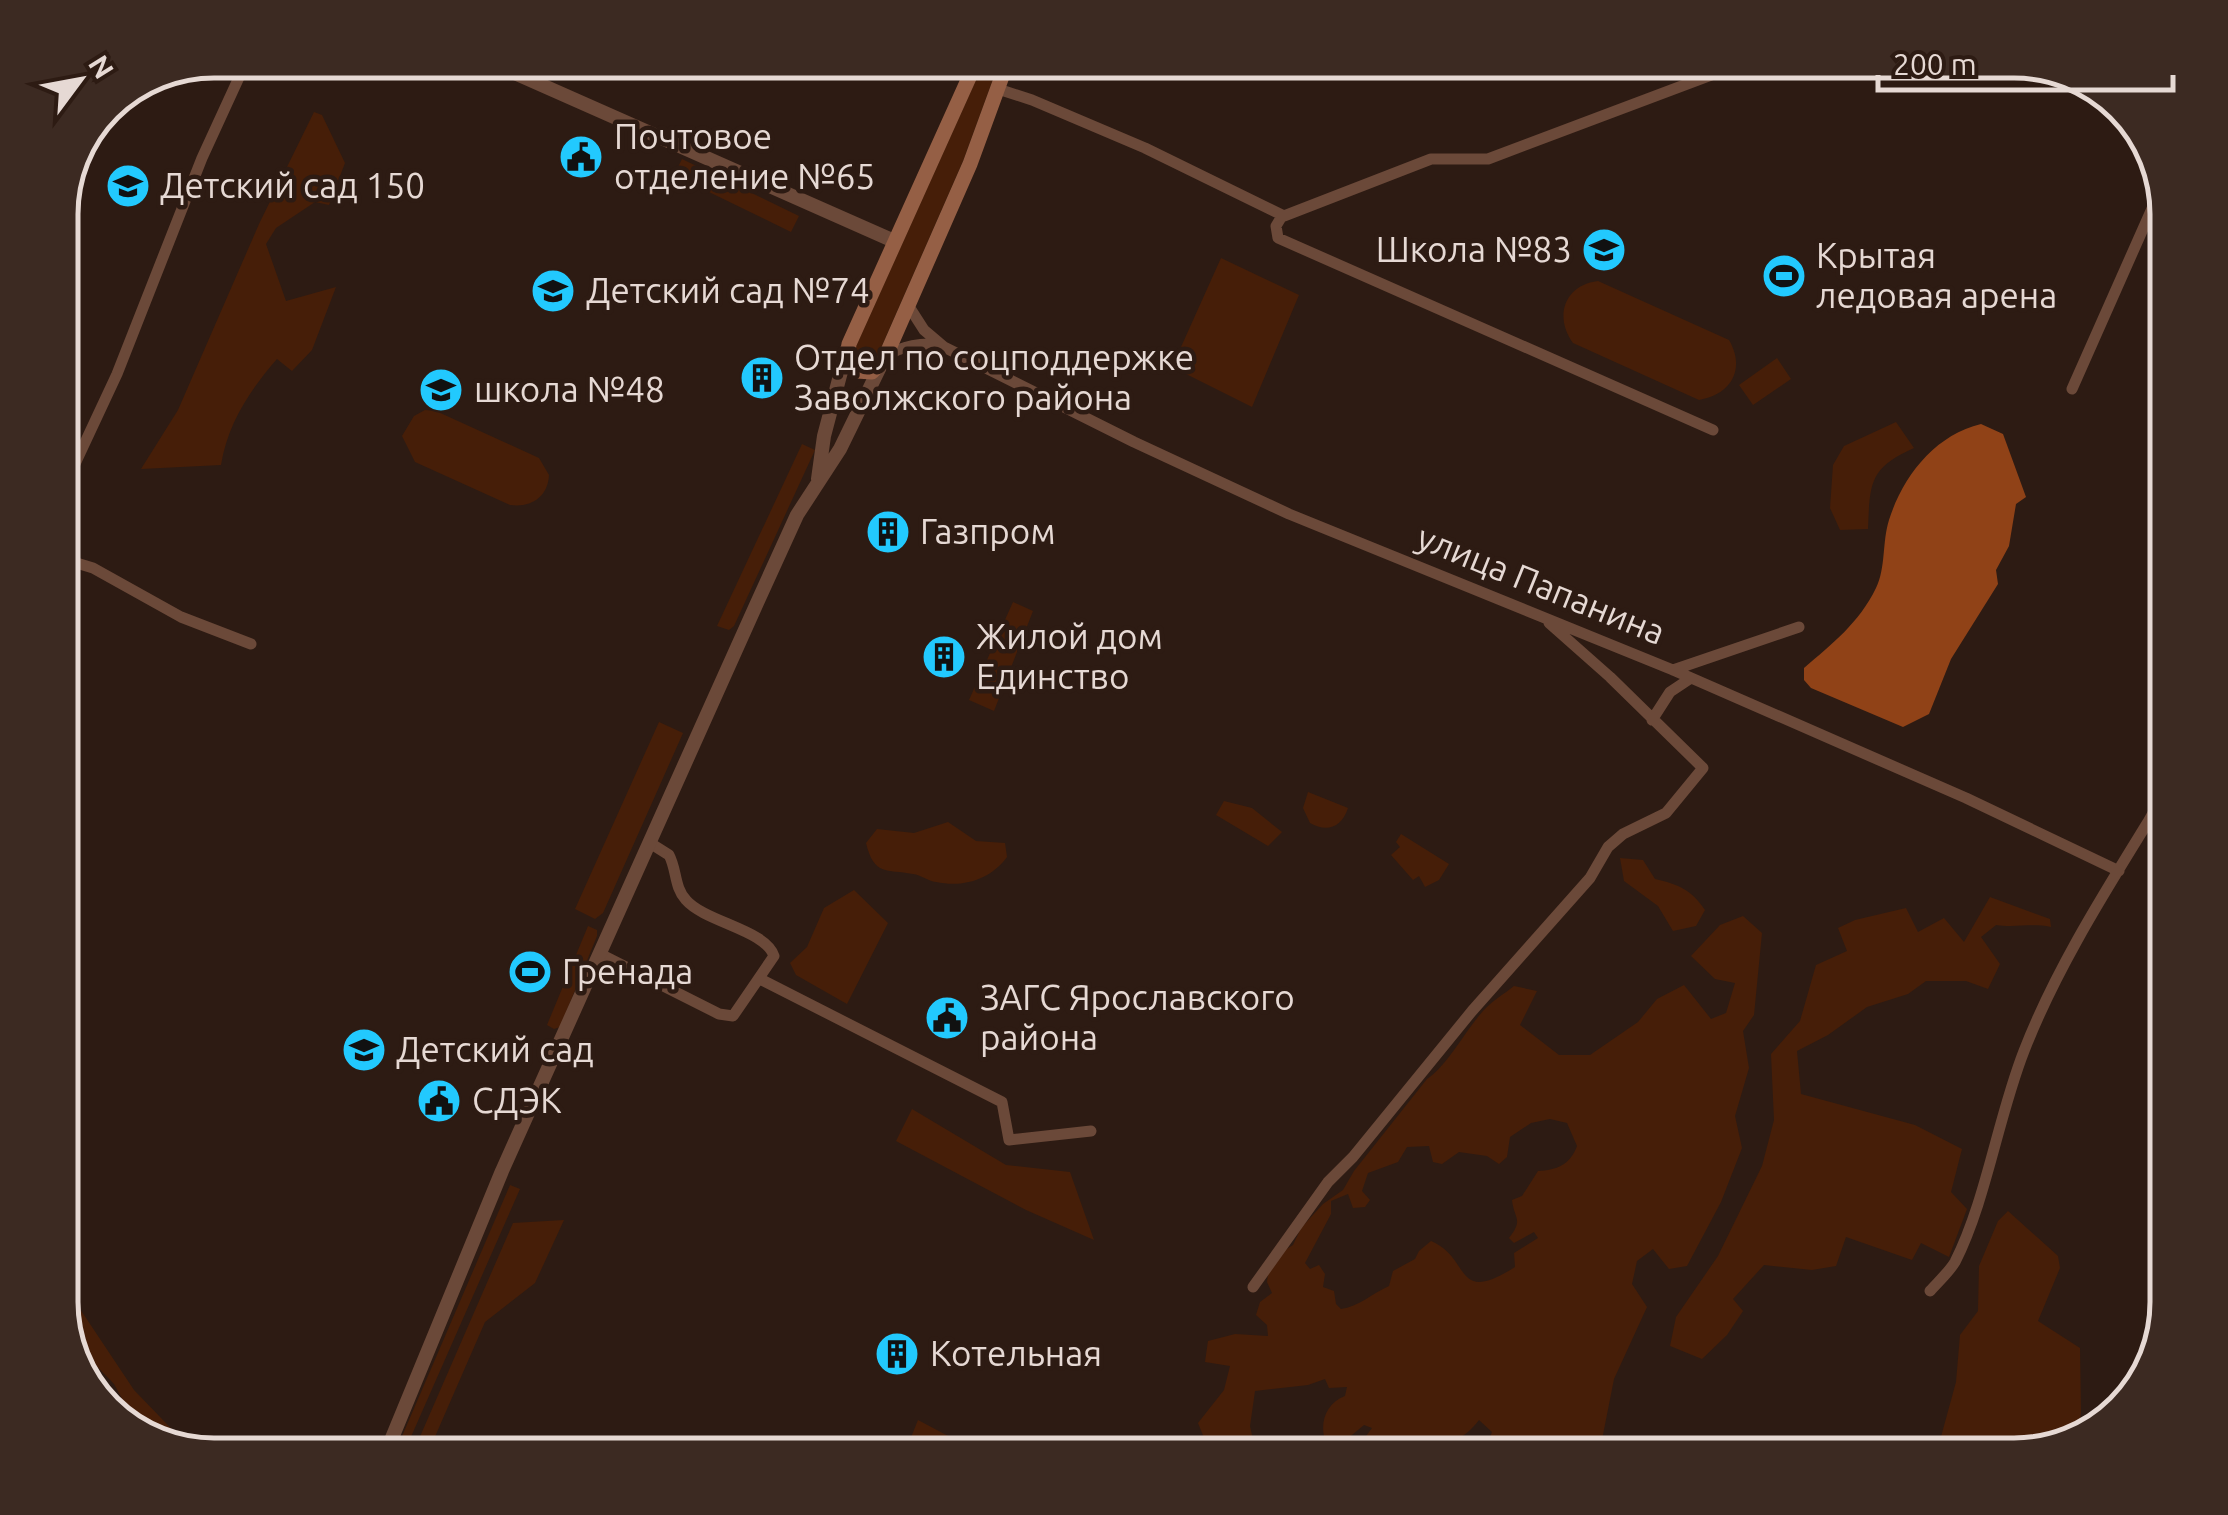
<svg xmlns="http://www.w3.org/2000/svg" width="2228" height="1515" font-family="Ubuntu,sans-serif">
	<rect width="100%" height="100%" fill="#2d1b13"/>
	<path fill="#461e08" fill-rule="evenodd" d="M985,60h15l-37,101 -86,196 -9,9 -14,-9 2,-11z
		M314,112l8,3 23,48 -16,42 -14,-3 -39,26 -10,16 20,57 50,-14 -24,63 -20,21 -15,-12c-27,31 -49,64 -56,106l-80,4 37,-59 81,-186z
		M682,159l117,57 -8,16 -117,-57z
		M1221,258l78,37 -47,112 -80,-40z
		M1598,281l131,59c17,29 2,55 -30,60l-126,-57c-19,-26 -9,-58 25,-62z
		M1777,358l14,21 -38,26 -14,-20z
		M425,410l11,1 103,47 10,17c-1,22 -18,33 -39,30l-95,-43 -13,-26 12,-20z
		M1896,422l18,26c-45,20 -44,35 -46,81l-28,1 -10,-22 3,-43 11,-19z
		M802,444l13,6 -81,176 -5,4 -12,-4z
		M1013,602l20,9 -39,100 -25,-11z
		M659,722l24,11 -80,180 -8,6 -20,-10z
		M1308,792l40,16c-6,19 -21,25 -38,15l-7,-15z
		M1224,801l28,7 30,24 -14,14 -52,-31z
		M948,822l28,19 29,2 2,14c-16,22 -43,31 -71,25 -8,-1 -15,-7 -23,-8 -27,-5 -39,2 -47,-31l11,-14 37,4z
		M1401,834l48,30 -10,16 -14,7 -6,-11 -6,4 -22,-25 9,-8 -4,-5z
		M1620,858l23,2 12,19c23,5 37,11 50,31l-9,16 -23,5 -15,-25 -34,-25z
		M854,890l34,33 -41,81 -51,-29 -6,-12 17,-16 17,-39z
		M1990,897l60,22 1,8c-20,-4 -36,1 -55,-2l-15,12 19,27 -12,25 -22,-8h-40l-18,13 -41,13 -39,28 -31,16 4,43 114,31 47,24 -11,43 16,17 -18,48 -28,-14 -9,17 -66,-23 -10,29 -24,4 -48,-5 -31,34 10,12 -16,24 -25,24 -32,-13 6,-29 42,-61 44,-90 12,-46 -3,-66 29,-33 16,-56 31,-14 -9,-23 17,-8 51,-12 12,24 26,-14 20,24z
		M1743,916l19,17 -8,82 -11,16 6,37 -14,48 7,32 -21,54 -34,64 -18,3 -16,-20 -16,12 -5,23 15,23 -33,72 -15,76h-121l9,-9 5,-14 -13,-12c-15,19 -26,23 -50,24l-6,11h-71l20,-27 -8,-3 -24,20h-13c-9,-19 -2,-42 18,-49l2,-9 -18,1 -4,-9 -17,6 -53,6 -5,35 5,23 15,6h-59l-13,-32 26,-33 6,-24 -25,-4 3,-21 27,-7 33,2 -1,-11 -11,-10 4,-13 12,-9 -5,-11 2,-16 11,-13 13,-8 8,-17 22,-24 20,-14 11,-19 73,-92c21,-14 38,-48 56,-68 9,-10 21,-17 31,-25l23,5 -17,34 39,30h31l48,-33 19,-23 27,-14 27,34 15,-6 9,-30 -20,-4 -24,-23 29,-31zM1550,1119l17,4 10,23c-7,19 -20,24 -39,25l-16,25 -10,4c2,19 12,19 -3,38l5,5 20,-11 4,6 -24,15 1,14c-62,39 -43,-9 -84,-26l-12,10 -4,8 -22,12 -4,15c-16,7 -31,21 -48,23l-5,-5 -2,-13 -11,-4 2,-13 -6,-9 -9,4 -5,-6 26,-49v-13l17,-7 5,14 12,-1 5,-7 -8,-9 6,-18 30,-11 9,-15 22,-1 4,16 9,2 17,-12 28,4 12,8 8,-7 3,-20 21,-14z
		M588,926l9,4v6l-37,91 -6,2 -7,-4z
		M912,1109l94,56 64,7 24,68 -68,-30 -130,-69z
		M510,1185l10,4 -117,266h-9z
		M2008,1211l50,45 2,12 -22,53 42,27 1,65 -5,27 -61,15h-79l20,-73 4,-47 18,-24 1,-45 19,-45z
		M564,1220l-29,63 -50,39 -58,133h-15l101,-232z
		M60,1279l74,111 55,57 -45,-13 -7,-8 -23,-42 -29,-30 -20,-29 -5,-14z
		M918,1420l66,35h-80z"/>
	<path fill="#904217" d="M1981,424l22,10 23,63 -10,7 -7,42 -13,24 2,14 -47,75 -22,55 -26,13 -92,-39 -7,-8v-12c28,-24 55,-45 72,-80 10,-20 6,-46 13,-68 14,-44 46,-85 92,-96z"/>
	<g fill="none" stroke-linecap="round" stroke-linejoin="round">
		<path stroke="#6b4939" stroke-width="11" d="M998,89l34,11 113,48 139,68 147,-57h57l263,-99
			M1282,216l-6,10 2,12 435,192
			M908,305l16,25 20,17 190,95 155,72 384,156 293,128 153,73
			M887,356c14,-10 36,-14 53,-11
			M2072,389l90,-203
			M60,496l57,-122 85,-216 45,-98
			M60,558l33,10 88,49 70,27
			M1673,670l126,-43
			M1652,720l18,-28 21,-14
			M2148,822l20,-35
			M600,954l119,60 14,2 41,-60c-8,-26 -69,-34 -88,-56 -12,-13 -9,-30 -17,-45l-19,-12
			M760,979l242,123 7,38 82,-9
			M1253,1287l75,-105 25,-25 119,-146 118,-133 18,-31 15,-13 43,-21 37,-45 -93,-91 -61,-54
			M1930,1291c8,-9 19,-19 25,-29 31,-61 43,-145 69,-211 31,-80 79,-156 124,-229l20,11"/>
		<path stroke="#6b4939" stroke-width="14" d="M485,60l409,181
			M818,479l6,-43 23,-87
			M78,1369l16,24
			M385,1455l117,-284 255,-568 40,-88 43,-66 41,-84"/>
		<path stroke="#955f45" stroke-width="15" d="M977,60l-128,284 -2,16 10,11 15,1 12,-12 86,-196 38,-104"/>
	</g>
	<defs>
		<symbol id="civic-disc" viewBox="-11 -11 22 22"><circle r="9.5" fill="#22c9fe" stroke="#2d1b13"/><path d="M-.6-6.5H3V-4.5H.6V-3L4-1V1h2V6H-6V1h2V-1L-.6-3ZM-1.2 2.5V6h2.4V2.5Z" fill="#111"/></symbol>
		<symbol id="school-disc" viewBox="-11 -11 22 22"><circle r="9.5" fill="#22c9fe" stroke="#2d1b13"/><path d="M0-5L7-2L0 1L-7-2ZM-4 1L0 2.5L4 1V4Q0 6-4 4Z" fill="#111"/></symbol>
		<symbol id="stadium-disc" viewBox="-11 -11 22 22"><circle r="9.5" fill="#22c9fe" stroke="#2d1b13"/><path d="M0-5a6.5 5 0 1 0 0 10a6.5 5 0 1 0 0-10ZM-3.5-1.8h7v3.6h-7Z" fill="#111"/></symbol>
		<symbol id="building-disc" viewBox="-11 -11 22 22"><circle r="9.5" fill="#22c9fe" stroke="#2d1b13"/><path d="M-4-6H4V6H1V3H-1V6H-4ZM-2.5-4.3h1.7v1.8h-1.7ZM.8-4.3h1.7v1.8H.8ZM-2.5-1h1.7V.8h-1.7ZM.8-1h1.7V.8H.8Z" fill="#111"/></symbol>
	</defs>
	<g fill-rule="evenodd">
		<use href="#civic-disc" x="556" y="132" width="50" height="50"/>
		<use href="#school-disc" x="103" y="161" width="50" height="50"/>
		<use href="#school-disc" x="1579" y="225" width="50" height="50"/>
		<use href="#stadium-disc" x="1759" y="251" width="50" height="50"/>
		<use href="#school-disc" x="528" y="266" width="50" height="50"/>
		<use href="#building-disc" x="737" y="353" width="50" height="50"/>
		<use href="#school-disc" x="416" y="365" width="50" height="50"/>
		<use href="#building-disc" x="863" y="507" width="50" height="50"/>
		<use href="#building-disc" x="919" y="632" width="50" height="50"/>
		<use href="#stadium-disc" x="505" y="947" width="50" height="50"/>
		<use href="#civic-disc" x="922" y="993" width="50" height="50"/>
		<use href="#school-disc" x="339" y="1025" width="50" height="50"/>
		<use href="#civic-disc" x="414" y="1076" width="50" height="50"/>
		<use href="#building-disc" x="872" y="1329" width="50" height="50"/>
	</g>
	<g text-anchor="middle" stroke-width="9" stroke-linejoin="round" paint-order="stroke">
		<g font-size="35" fill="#e6d9d4" stroke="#2d1b13" text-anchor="start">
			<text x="614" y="149">Почтовое<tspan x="614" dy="40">отделение №65</tspan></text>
			<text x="160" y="198">Детский сад 150</text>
			<text x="1572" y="262" text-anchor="end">Школа №83</text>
			<text x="1816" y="268">Крытая<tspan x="1816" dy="40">ледовая арена</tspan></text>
			<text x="586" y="303">Детский сад №74</text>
			<text x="794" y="370">Отдел по соцподдержке<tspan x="794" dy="40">Заволжского района</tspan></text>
			<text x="474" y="402">школа №48</text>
			<text x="920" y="544">Газпром</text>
			<text x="976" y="649">Жилой дом<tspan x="976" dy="40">Единство</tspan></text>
			<text x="562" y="984">Гренада</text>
			<text x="980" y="1010">ЗАГС Ярославского<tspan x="980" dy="40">района</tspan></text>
			<text x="396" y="1062">Детский сад</text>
			<text x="472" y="1113">СДЭК</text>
			<text x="930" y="1366">Котельная</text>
		</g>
		<g font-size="35" fill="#e6d9d4" stroke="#2d1b13">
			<text transform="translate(1541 585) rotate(22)" y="12">улица Папанина</text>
		</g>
	</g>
	<path d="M0 0H2228V1515H0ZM214 78H2014A136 136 0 0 1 2150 214V1302A136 136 0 0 1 2014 1438H214A136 136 0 0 1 78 1302V214A136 136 0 0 1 214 78Z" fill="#3c2a22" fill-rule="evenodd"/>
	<path fill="none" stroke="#e6d9d4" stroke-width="5" d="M214 78H2014A136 136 0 0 1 2150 214V1302A136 136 0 0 1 2014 1438H214A136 136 0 0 1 78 1302V214A136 136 0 0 1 214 78Z"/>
	<g transform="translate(80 80) rotate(58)" stroke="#2d1b13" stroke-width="8" paint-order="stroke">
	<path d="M0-8L18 38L0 25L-18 38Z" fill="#e6d9d4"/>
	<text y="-15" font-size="28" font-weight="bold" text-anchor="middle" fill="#e6d9d4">N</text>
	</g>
	<path d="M1878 75v15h295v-15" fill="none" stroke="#e6d9d4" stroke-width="5"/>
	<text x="1893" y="75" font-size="30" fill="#e6d9d4" stroke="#2d1b13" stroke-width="8" paint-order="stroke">200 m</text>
</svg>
